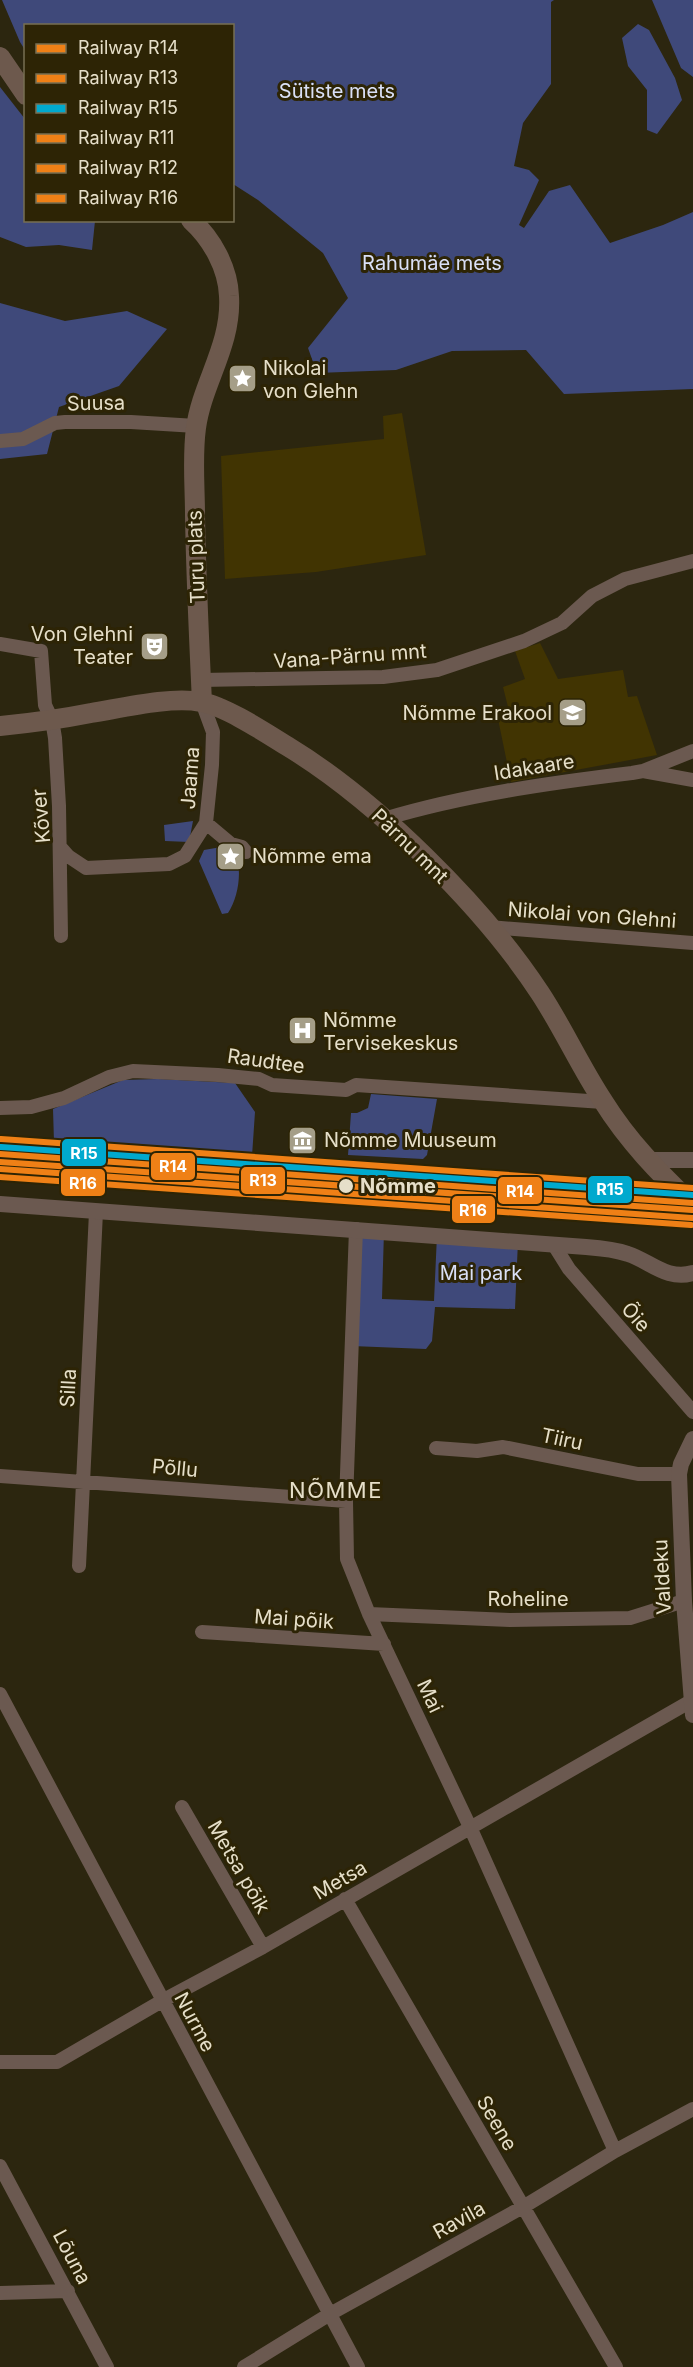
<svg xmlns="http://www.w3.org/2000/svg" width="693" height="2367" font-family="Inter,sans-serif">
	<rect width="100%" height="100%" fill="#2c260f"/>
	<path fill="#413402" d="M402,413l24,142 -110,17 -91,7 -4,-123 163,-17 -1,-23z
		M540,643l18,36 65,-9 5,27 9,-1 20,59 -146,27 -13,-63 10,-12 -5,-20 22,-8 -10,-28z"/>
	<path fill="#3f497a" d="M2,0h552l-3,2v82l-28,39 -9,43 15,4 10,10 -20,45 5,3 25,-37 21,-6 40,58 53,-18 30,-13v177l-129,5 -38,-44 -74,1 -56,19 -79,3 -9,-25 40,-50 -25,-45 -65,-53 -25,-16 -1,-158h-206l-1,24 -5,-8z
		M652,0h41v77l-12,-9z
		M638,24l11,6 26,48 7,22 -25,34 -10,-4v-40l-19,-24 -6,-28z
		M0,87l25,32 1,101 69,1 -3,29 -33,-5 -33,2 -26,-10z
		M0,303l65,18 62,-10 40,18 -48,57 -60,21 -12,47 -47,5z
		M193,821l-4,21 -24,-1 -1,-16z
		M227,846l7,3c9,19 5,47 -6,64l-6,1 -23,-53 5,-11z
		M158,1079l77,4 20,29 -3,44 -198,-14 -1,-33 70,-29z
		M371,1094l66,5 -10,56 -4,4 -75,-4 3,-42h6l11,-5z
		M356,1229l28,2 -2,68 52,2 3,-66 81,6 -3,68 -80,-2 -3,34 -6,8 -74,-3z"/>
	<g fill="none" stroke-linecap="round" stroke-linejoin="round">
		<path stroke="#6b5950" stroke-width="14" d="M0,441l23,-2 32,-16 10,-1h66l65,4
			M0,644l41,7 4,54 7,15 3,18 4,68 2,130
			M201,680l182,-3 54,-7 87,-29 38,-18 30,-27 33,-17 68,-18
			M643,771l50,-20
			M384,819c80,-24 165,-36 248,-46l11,-2 50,9
			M206,823l25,21 11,3 4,5
			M60,847l8,9 18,12 83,-4 16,-8 21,-33 6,-58 1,-33 -11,-30
			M489,927l204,16
			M0,1108l31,-1 33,-9 45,-21 24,-6 85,4 41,4 13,6 74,5 10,-5 247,17
			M356,1229l-10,272 1,58 22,55 101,213 145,324
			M554,1245l15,24 124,143
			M436,1448l41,3 26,-4 135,27h41
			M0,1476l346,25
			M79,1566l17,-354
			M369,1614l141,6 120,-2 54,-17
			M202,1632l182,12
			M0,1694l358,673
			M182,1807l81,140
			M345,1899l271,468
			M0,2062h57l105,-61 101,-54 428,-246
			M0,2166l107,201
			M0,2293l68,-2
			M244,2367l86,-53 193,-107 92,-56 78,-42"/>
		<path stroke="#6b5950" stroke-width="16" d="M646,1160h47
			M0,1204l586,43c14,1 28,2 42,7 22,7 39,27 65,19
			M693,1439l-12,25 -2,10 5,127 9,114"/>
		<path stroke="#6d594d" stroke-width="20" d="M0,57l26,38
			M191,220c21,19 37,48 38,76 3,49 -27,87 -33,132 -4,29 -1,58 -1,87 1,62 4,124 7,187
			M0,726c31,-3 61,-7 91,-13 31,-5 80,-17 110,-11 24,4 65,31 86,44 89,54 196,160 253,247 23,35 40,73 63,108 25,40 56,72 90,104"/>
		<defs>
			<path id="rail-1" d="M0,1154l693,49"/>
			<path id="rail-2" d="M0,1162l692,48"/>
			<path id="rail-3" d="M1,1147l692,48"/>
			<path id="rail-4" d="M0,1169l692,49"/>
			<path id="rail-5" d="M1,1139l692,49"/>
			<path id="rail-6" d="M0,1177l691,48"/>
		</defs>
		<use href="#rail-1" stroke="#2d2405" stroke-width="10"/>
		<use href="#rail-2" stroke="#2d2405" stroke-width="10"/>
		<use href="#rail-3" stroke="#2d2405" stroke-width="10"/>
		<use href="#rail-4" stroke="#2d2405" stroke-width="10"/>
		<use href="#rail-5" stroke="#2d2405" stroke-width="10"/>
		<use href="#rail-6" stroke="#2d2405" stroke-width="10"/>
		<use href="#rail-1" stroke="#ef8016" stroke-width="6"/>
		<use href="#rail-2" stroke="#ef8016" stroke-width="6"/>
		<use href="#rail-3" stroke="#00a9ce" stroke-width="6"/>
		<use href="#rail-4" stroke="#ef8016" stroke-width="6"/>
		<use href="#rail-5" stroke="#ef8016" stroke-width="6"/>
		<use href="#rail-6" stroke="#ef8016" stroke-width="6"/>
	</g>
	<defs>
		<symbol id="sight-square" viewBox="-11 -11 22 22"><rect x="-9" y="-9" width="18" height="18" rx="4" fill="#a59e88" stroke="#2d2405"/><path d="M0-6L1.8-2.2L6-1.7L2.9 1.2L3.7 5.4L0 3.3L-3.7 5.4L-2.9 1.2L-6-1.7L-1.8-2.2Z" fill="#fff"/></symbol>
		<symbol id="theatre-square" viewBox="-11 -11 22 22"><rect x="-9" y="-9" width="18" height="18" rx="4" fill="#a59e88" stroke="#2d2405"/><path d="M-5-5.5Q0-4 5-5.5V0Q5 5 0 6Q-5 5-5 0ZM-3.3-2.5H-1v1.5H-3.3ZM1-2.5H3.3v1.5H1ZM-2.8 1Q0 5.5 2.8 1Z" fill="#fff"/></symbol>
		<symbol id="school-square" viewBox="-11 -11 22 22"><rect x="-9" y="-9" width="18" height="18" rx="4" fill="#a59e88" stroke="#2d2405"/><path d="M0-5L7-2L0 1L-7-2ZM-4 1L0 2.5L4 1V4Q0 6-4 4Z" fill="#fff"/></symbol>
		<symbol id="hospital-square" viewBox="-11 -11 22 22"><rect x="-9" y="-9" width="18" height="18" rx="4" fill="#a59e88" stroke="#2d2405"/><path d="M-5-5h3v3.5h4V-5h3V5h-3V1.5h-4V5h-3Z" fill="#fff"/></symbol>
		<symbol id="museum-square" viewBox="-11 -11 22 22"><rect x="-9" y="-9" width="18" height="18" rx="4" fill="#a59e88" stroke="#2d2405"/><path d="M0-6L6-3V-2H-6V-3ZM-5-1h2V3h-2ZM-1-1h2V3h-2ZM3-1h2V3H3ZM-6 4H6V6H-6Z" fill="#fff"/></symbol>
	</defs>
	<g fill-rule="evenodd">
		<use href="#sight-square" x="226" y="362" width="33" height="33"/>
		<use href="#theatre-square" x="138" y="630" width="33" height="33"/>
		<use href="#school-square" x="556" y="696" width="33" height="33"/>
		<use href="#sight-square" x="214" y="840" width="33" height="33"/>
		<use href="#hospital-square" x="286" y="1014" width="33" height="33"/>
		<use href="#museum-square" x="286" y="1124" width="33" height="33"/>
	</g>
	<circle fill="#e6dfc9" stroke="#2d2405" stroke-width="2" cx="346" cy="1186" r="8"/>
	<g text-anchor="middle" stroke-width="6" stroke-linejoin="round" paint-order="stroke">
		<g font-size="20" fill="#dae0f7" stroke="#2d2405">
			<text x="337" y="98">Sütiste mets</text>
			<text x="432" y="270">Rahumäe mets</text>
			<text x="481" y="1280">Mai park</text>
		</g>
		<g font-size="20" fill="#e6dfc9" stroke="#2d2405" text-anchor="start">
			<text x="263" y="375">Nikolai<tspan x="263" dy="23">von Glehn</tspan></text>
			<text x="133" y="641" text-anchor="end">Von Glehni<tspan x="133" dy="23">Teater</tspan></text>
			<text x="552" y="720" text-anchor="end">Nõmme Erakool</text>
			<text x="252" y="863">Nõmme ema</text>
			<text x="323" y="1027">Nõmme<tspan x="323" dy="23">Tervisekeskus</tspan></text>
			<text x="324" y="1147">Nõmme Muuseum</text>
		</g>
		<g font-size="20" fill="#e6dfc9" stroke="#2d2405">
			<text transform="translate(96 403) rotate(-1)" y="7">Suusa</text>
			<text transform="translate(196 557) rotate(-92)" y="7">Turu plats</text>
			<text transform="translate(350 656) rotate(-4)" y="7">Vana-Pärnu mnt</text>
			<text transform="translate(534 767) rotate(-9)" y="7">Idakaare</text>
			<text transform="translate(190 778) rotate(-86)" y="7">Jaama</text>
			<text transform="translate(41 816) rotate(-95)" y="7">Kõver</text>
			<text transform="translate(410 846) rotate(44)" y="7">Pärnu mnt</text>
			<text transform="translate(592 915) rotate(4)" y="7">Nikolai von Glehni</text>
			<text transform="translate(266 1061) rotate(8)" y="7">Raudtee</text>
			<text transform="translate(636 1317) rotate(49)" y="7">Õie</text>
			<text transform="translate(68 1388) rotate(-87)" y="7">Silla</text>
			<text transform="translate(562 1439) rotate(12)" y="7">Tiiru</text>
			<text transform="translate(175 1468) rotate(5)" y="7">Põllu</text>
			<text transform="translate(662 1577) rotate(-93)" y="7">Valdeku</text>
			<text x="528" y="1606">Roheline</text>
			<text transform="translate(294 1619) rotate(4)" y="7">Mai põik</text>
			<text transform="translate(430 1696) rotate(65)" y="7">Mai</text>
			<text transform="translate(239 1867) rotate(60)" y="7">Metsa põik</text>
			<text transform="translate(340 1880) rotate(-30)" y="7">Metsa</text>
			<text transform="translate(195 2022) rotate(62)" y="7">Nurme</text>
			<text transform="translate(497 2123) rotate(60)" y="7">Seene</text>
			<text transform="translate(459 2220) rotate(-29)" y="7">Ravila</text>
			<text transform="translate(72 2257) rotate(62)" y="7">Lõuna</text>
		</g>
		<g font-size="20" font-weight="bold" fill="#e6dfc9" stroke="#2d2405" text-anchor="start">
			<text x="360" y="1193">Nõmme</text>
		</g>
		<g font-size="22" letter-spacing="1.5" fill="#e6dfc9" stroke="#2d2405">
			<text x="336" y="1498">NÕMME</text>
		</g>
	</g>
	<g stroke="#2d2405" stroke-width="2">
		<rect x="61" y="1138" width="46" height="29" rx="6" fill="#00a9ce"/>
		<rect x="150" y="1152" width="46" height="29" rx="6" fill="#ef8016"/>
		<rect x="240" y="1166" width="46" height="29" rx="6" fill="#ef8016"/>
		<rect x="60" y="1168" width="46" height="29" rx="6" fill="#ef8016"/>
		<rect x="587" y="1175" width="46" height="29" rx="6" fill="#00a9ce"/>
		<rect x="497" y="1176" width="46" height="29" rx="6" fill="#ef8016"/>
		<rect x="451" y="1195" width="45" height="29" rx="6" fill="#ef8016"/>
	</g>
	<g font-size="16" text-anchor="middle" font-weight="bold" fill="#fff">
		<text x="84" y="1159">R15</text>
		<text x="173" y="1172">R14</text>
		<text x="263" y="1186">R13</text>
		<text x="83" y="1189">R16</text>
		<text x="610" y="1195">R15</text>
		<text x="520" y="1197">R14</text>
		<text x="473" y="1216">R16</text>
	</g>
	<rect x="24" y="24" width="210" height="198" fill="#2d2405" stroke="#776f53" stroke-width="1.5"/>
	<rect x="36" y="44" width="30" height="9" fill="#ef8016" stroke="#776f53" stroke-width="1.5"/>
	<text x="78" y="54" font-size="18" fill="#e6dfc9">Railway R14</text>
	<rect x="36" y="74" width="30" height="9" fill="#ef8016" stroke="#776f53" stroke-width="1.5"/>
	<text x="78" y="84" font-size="18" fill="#e6dfc9">Railway R13</text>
	<rect x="36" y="104" width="30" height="9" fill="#00a9ce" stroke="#776f53" stroke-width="1.5"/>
	<text x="78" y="114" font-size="18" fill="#e6dfc9">Railway R15</text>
	<rect x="36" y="134" width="30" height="9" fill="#ef8016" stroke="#776f53" stroke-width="1.5"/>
	<text x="78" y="144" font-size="18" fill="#e6dfc9">Railway R11</text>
	<rect x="36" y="164" width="30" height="9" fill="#ef8016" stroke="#776f53" stroke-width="1.5"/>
	<text x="78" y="174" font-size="18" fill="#e6dfc9">Railway R12</text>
	<rect x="36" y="194" width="30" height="9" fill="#ef8016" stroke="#776f53" stroke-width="1.5"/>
	<text x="78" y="204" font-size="18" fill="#e6dfc9">Railway R16</text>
</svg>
